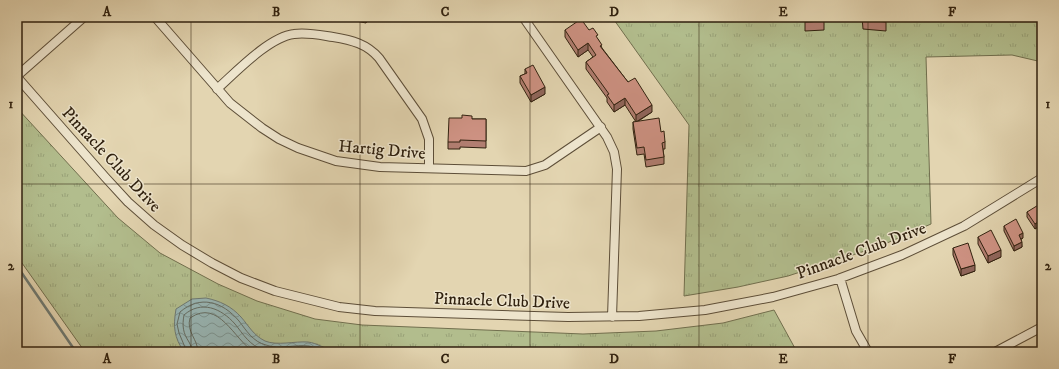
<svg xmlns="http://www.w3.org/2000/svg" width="1059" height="369" font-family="'IM FELL DW Pica',serif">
	<defs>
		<pattern id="grass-tufts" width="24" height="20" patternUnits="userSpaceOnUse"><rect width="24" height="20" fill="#b2bd8d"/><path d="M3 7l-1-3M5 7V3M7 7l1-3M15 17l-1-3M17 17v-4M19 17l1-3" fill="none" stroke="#99a278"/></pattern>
		<pattern id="water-waves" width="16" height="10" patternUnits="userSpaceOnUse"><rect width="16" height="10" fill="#98b6b5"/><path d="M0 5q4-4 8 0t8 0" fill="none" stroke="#7c9492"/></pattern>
	</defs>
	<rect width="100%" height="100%" fill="#e3d5b1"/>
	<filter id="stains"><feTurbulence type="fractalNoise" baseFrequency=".005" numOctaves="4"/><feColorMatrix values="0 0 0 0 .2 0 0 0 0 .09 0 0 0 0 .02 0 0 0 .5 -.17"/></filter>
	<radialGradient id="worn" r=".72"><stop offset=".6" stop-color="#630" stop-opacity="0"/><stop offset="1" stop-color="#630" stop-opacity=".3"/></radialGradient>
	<path fill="url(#grass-tufts)" stroke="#716f4e" d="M612,17h430v45l-30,-7 -86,2 5,167 -51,22 -92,30 -50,11 -54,9 5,-171z
		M17,108l101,110 42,35 58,31 39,17 58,18 47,6 221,9 73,-3 67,-8 51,-13 23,42h-712l-68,-96z"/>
	<path fill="url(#water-waves)" stroke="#6e7a73" d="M206,298c14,3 25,8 35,19 8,9 12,18 24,24 12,5 30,0 43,1 9,1 18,7 26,10h-150c-10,-15 -11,-25 -8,-43l16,-10z
		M437,349h17l6,3h-39z"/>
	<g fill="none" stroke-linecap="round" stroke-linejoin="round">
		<path stroke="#646c62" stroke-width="1" d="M187,352l-8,-19 -2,-9 3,-12c20,-17 42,-11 59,9 7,9 14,21 27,24 13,5 29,-1 43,1 5,1 10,4 14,6
			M192,352c0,-4 -1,-6 -3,-10 -6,-9 -7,-16 -5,-27 17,-15 37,-7 51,9 8,10 15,22 29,26 14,5 31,-1 45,2
			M198,352c0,-13 -12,-20 -8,-34 29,-20 44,22 64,34"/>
		<path stroke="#6e7a73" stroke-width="2.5" d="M17,266l59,86"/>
		<defs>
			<path id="street" d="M155,17l75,86 32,25 17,11 19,9 38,13 44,6 146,4 19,-6 56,-38
				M523,17l84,120 7,15 3,17 -5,148
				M17,76l67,-59
				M17,77l88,100 23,25 26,23 28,20 30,18 29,15 34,13 64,16 36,4 193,6 71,-1 66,-6 68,-13 65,-18 64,-24 62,-29 78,-48
				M217,89c19,-17 52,-52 77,-55 13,-2 26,1 39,3 19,3 34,7 46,21l43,61 7,20v29
				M840,278l16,53 12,21
				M995,352l47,-25"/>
		</defs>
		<use href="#street" stroke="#5d4e38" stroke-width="10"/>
		<use href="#street" stroke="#ede4cc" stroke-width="8"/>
	</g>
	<path fill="#b17e71" stroke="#30210f" d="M356,17h12l-2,6 -10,-2z
		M774,17h10v1h-10z
		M805,17h19v13l-19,1z
		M862,17h24v14l-23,-2z
		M565,30h24l9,9 4,9 26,34 24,30 -15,10 24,10 4,10v7h-2l1,8v7l-18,3 -2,-13 -7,1 -4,-26v-7h3l-11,-17 -11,7 -7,-10v-4l-21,-29v-7l7,-5 -5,-7 -10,7 -13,-20z
		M525,69l20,25 -14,8 -11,-19v-7l5,-2z
		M472,119h14v29l-26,-1v2h-12v-7z
		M1042,208v16l-7,5 -8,-12v-5z
		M1004,226l19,12 -2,1 1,8 -8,4 -10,-20z
		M978,237l23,20 -13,6 -10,-19z
		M953,248l22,23 -14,5 -8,-21z"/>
	<path fill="#90665c" stroke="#30210f" d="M366,17h2l-2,6z
		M588,43v7l-10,7v-7z
		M545,87v7l-14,8v-7z
		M625,98v7l-11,7v-7z
		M652,105v7l-16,10v-7z
		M1042,219v5l-7,5v-5z
		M1023,233v5l-4,2v-5z
		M1022,242v5l-8,4v-5z
		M1001,250v7l-13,6v-7z
		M975,265v6l-14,5v-7z"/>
	<path fill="#ce9283" stroke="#30210f" d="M805,17h19v4l-19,1z
		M863,17h23v5l-23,-2z
		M581,19l8,11 4,-2 5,7 -2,1 6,9 -2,1 28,36 7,-4 17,27 -16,10 -11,-17 -11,7 -7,-10 2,-1 -23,-32 10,-7 -8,-12 -10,7 -13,-20z
		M533,65l12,22 -14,8 -11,-19 7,-3 -2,-4z
		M462,115l10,1v3h14v22l-26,-1v2h-12l1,-24h13z
		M659,118l2,14 3,-1 1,11 -3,1 2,14 -18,3 -2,-13 -7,1 -4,-26z
		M1040,204l2,4v11l-7,5 -8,-12z
		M1016,219l7,14 -4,2 3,7 -8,4 -10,-20z
		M991,230l10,20 -13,6 -10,-19z
		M968,243l7,22 -14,4 -8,-21z"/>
	<path fill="none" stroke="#30210f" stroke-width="1" stroke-opacity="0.55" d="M191,17v335M360,17v335M530,17v335M699,17v335M868,17v335M17,184h1025"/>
	<g text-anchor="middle" stroke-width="3" stroke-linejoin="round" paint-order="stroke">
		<g font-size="17" fill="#30210f" stroke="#ede4cc">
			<text transform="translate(382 149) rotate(5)" y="6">Hartig Drive</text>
			<text transform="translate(112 159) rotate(47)" y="6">Pinnacle Club Drive</text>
			<text transform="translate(861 250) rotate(-20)" y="6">Pinnacle Club Drive</text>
			<text transform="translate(502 300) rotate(2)" y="6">Pinnacle Club Drive</text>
		</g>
	</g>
	<rect width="1059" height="369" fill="none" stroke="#e3d5b1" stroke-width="44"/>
	<rect x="22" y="22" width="1015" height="325" fill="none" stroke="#30210f" stroke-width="1.5"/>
	<g font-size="13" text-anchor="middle" font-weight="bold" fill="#30210f">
		<text x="107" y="16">A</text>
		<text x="276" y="16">B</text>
		<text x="445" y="16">C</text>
		<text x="614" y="16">D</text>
		<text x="783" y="16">E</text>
		<text x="952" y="16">F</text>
		<text x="11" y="108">1</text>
		<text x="1048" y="108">1</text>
		<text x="11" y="270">2</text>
		<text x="1048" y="270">2</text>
		<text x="107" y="363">A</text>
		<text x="276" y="363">B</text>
		<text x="445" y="363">C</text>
		<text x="614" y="363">D</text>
		<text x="783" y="363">E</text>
		<text x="952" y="363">F</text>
	</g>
	<rect width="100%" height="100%" filter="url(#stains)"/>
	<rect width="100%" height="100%" fill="url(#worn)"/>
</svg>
